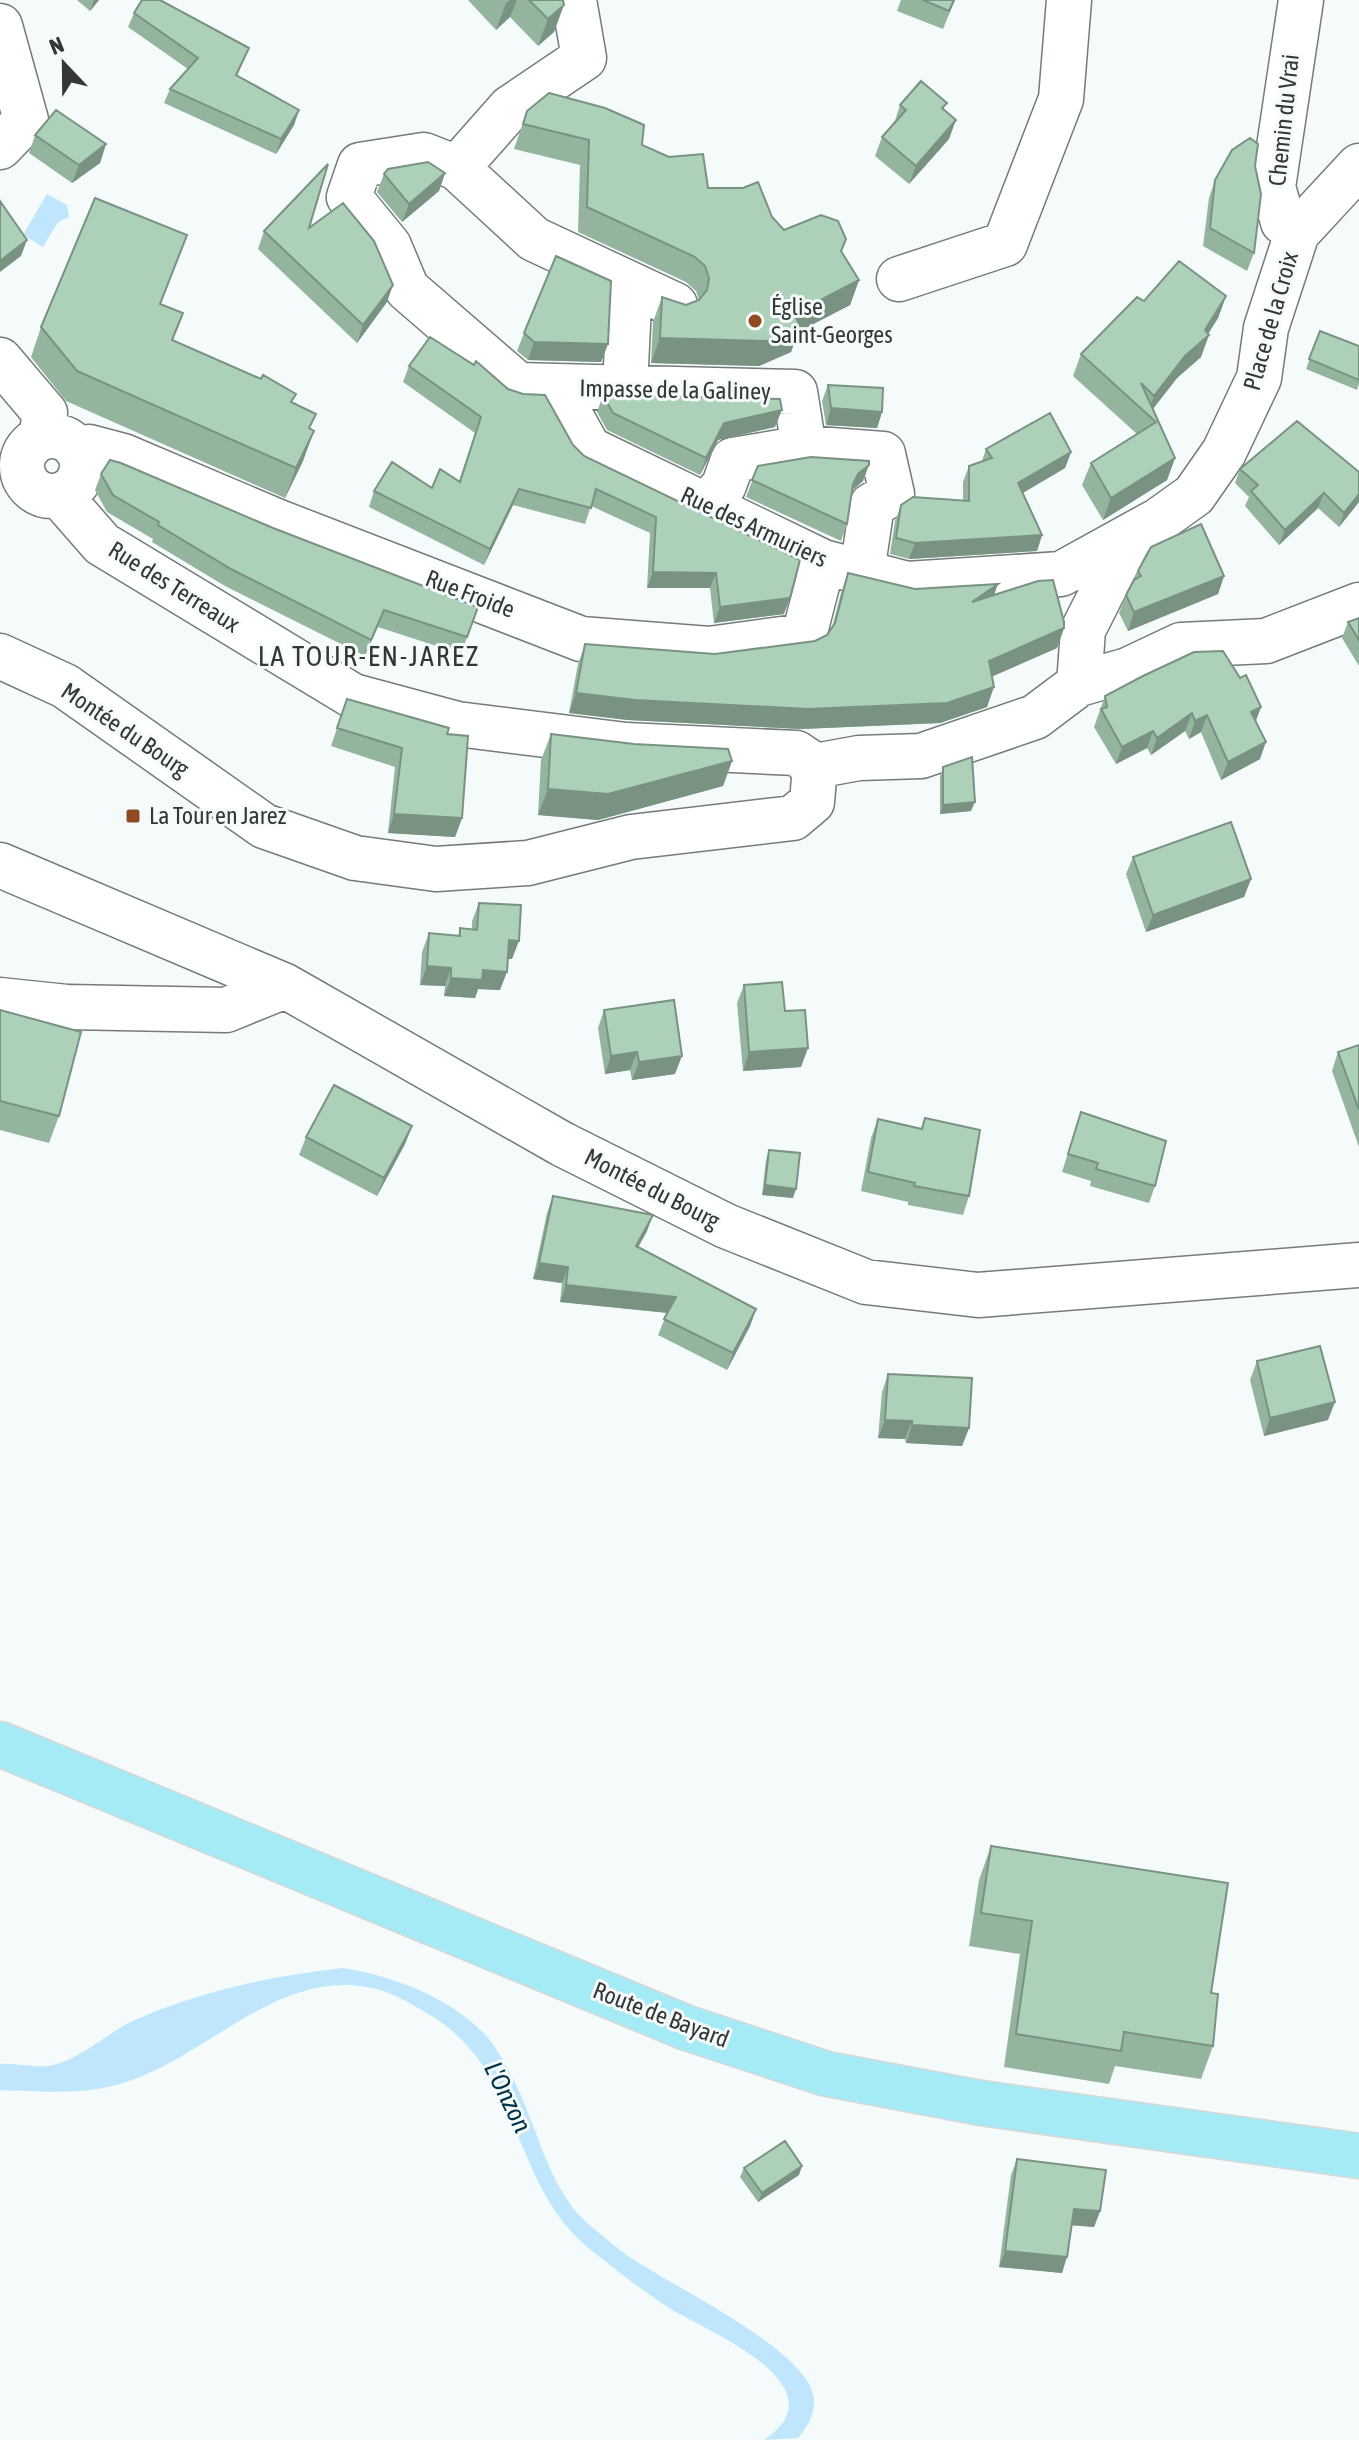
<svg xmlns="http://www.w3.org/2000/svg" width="1359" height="2440" font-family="'Asap Condensed',sans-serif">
	<rect width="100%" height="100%" fill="#f4fbfa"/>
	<path fill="#bfe6fd" d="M47,194l20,11 2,12 -11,5 -15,25 -20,-12z
		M343,1968c50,8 110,30 145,70 14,17 24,38 33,58 16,36 25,72 47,105 12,19 31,31 48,46 39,33 195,100 198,153 1,14 -7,27 -16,38l-34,2c80,-54 -55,-108 -95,-132 -26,-17 -53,-38 -78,-58 -82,-64 -66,-182 -166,-238 -15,-9 -32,-19 -49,-23 -95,-24 -167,67 -250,93 -41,14 -84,9 -126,8v-26c16,-1 34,4 49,2 32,-6 57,-33 86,-46 66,-29 137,-44 208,-52z"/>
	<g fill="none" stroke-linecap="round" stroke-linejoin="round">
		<defs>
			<path id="minor" d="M574,0l10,58 -74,50 -53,60 -33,-13 -64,10 -11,32 40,49 18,43 111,96 277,7 9,56
				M0,26l26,94 -26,27
				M457,168l77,71 141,66
				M1297,233l-14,-11 -10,-35 28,-187
				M899,279l106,-35 56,-145 8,-99
				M0,360l45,53 -4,24
				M625,386l5,-101
				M555,388l34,61 234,113 84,22 154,-10 98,-54 35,-25 30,-43 35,-74 7,-50 31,-95 62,-67
				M22 466a30 30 0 1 1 60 0a30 30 0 1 1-60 0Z
				M81,456l8,-9 34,9 153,65 305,118 128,10 95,-13 19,-74
				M60,496l42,48 251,152 104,28 169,21 170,8 19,13 44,-8 62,-2 114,-39 44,-33 49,-14 53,-25 85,-4 93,-36
				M707,506l17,-21 9,-25 71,-12 79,6 9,40 -20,11 -10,67
				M0,656l65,30 199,140 91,32 81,11 92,-6 103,-26 162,-19 19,-16 3,-36
				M1079,684l4,-54 47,-93
				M0,865l285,121 277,158 164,82 140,56 112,13 381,-30
				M0,1000l67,7 159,3 59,-24"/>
			<path id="major" d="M0,1744l687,284 140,46 154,29 378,53"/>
		</defs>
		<use href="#minor" stroke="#757b7a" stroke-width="47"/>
		<use href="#major" stroke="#d6d7d7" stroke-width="47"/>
		<use href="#minor" stroke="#fff" stroke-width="44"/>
		<use href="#major" stroke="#a5ebf5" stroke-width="44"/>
	</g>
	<path fill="#95b49e" d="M77,0h22l-9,11z
		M468,0h95l-9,32 -16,14 -28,-29 -14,13z
		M901,0h54l-12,29 -46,-18z
		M134,13l115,35 -12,28 62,34 -5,15 -18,29 -112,-51 6,-14 18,-20 -60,-42z
		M900,105l49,34 -40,45 -34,-28 7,-19 12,-13z
		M527,111l115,34 66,43 64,29 12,13 62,9 -5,13 18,28 -9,25 -52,27 -7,20 -32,14 -108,-3 2,-41 9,-25 24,8 13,-5 -3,-9 -10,-9 -108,-50 2,-67 -66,-16z
		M35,135l71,9 -6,19 -28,20 -43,-30z
		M1255,166l-1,87 -7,18 -44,-25 6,-48 6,-18z
		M445,173l-6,18 -37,31 -25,-30 7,-18z
		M309,228l78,74 -30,41 -99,-94 6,-18z
		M187,235l-26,69 12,37 120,62 18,26 -8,32 -18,37 -219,-97 -35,-44 10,-30z
		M1226,296l-8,22 -10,16 -7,23 -24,21 -24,31 22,49 -8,22 -64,40 -21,-35 9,-22 46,-29 -64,-58 8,-22 63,-53z
		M1320,331l39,15v38l-2,6 -51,-21z
		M524,333l84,11 -7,18 -73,-2 -11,-9z
		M409,366l164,79 11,11 200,158 -70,9 -4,-35h-63l3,-55 -59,-27 -6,18 -72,-19 -29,60 -115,-58 5,-16 58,-3 27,-7 16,-48 -72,-51z
		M828,385l54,27 -5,16 -51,-3 -4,-24z
		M603,395l172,32 -57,13 -18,35 -93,-45 -10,-18z
		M986,449l85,3 -6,16 -42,25 19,42 -5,16 -128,8 -19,-5 5,-33 6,-16 62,-5v-18l6,-16 13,-5z
		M758,466l105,15 -10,9 -6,34 -6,17 -95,-44z
		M1240,469l119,3v30l-20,25 -21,-19 -39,37 -34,-39 4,-9 -14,-14z
		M101,474l377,133 -17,47 -83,-27 -13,29 -140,-70 -73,-44 1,-3 -46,-27 -12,-22z
		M1138,571l86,5 -6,18 -90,37 -9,-18 7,-18z
		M848,573l67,16 79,6 70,33 -7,20 -65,28 -5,31 -47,16 -139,6 -173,-9 -59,-7 9,-49 7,-20 130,10 100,-13 12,-6 5,-7 9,-35z
		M1359,618v48l-17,-28 6,-16z
		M1105,696l156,11 -5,14 4,38 -39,21 -20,-48 -12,7 -4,-8 -34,24 -4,-7 -31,16 -22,-37z
		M347,699l100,35 15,84 -7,19 -67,-4 7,-66 -64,-21z
		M551,734l181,27 -9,25 -125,34 -60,-5 3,-55z
		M943,767l28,44 -31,3v-38z
		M1133,857l118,22 -7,18 -98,35 -20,-58z
		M479,903l33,56h-5l-7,31 -22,-1 -3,9 -31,-2 1,-10 -25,-1 2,-33 7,-19 29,3 2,-8 12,1v-8z
		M744,985l41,26 16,56 -58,4 -6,-68z
		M0,1010l59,106 -10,27 -49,-13z
		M604,1010l71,64 -43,6 -2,-10 -25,4 -7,-46z
		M1359,1045v102l-27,-76 6,-19z
		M1081,1112l74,74 -6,17 -59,-17 1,-5 -29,-9z
		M925,1118l44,78 -6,19 -55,-10v-3l-47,-11 10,-53 7,-19 43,10z
		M412,1126l-7,18 -28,52 -78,-41 7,-18z
		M769,1150l24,48 -31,-3 4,-35z
		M553,1196l94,35 -9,16 118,62 -6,17 -23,44 -69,-35 9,-22 -107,-11 2,-19 -29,-4 14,-66z
		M1257,1361l71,59 -64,16 -14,-56z
		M888,1374l81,54 -7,18 -56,-3 -1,-4 -27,-1 4,-46z
		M991,1846l220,147 2,53 -12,33 -86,-13 -6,18 -105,-17 16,-113 -51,-8 10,-66z
		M1017,2159l83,52 -6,16 -22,-2 -10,48 -63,-6 12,-92z
		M744,2168l55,7 -41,27 -18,-25z"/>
	<path fill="#799281" d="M94,0h5l-9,11z
		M510,0h7l-7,17 -14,13 10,-27z
		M564,5l-10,27 -16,14 10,-27z
		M299,110l-5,15 -18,29 5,-15z
		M956,120l-7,19 -40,45 7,-18z
		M106,144l-6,19 -28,20 7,-18z
		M445,173l-6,18 -37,31 7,-18z
		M27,240l-6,16 -21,16v-11z
		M859,280l-9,25 -52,27 -7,20 -32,14 -108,-3 9,-25 134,-24z
		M393,285l-6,17 -30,41 6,-18z
		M1226,296l-8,22 -12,19 3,-2 -8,22 -24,21 -29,37 -1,-1 7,-18 51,-66z
		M534,342l74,2 -7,18 -73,-2z
		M831,408l51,4 -5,16 -51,-3z
		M782,410l-7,17 -57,13 -18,35 6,-17 18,-35z
		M314,431l-11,30 -18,37 11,-30z
		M1071,452l-6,16 -53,31 6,-16z
		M1175,458l-8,22 -64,40 8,-22z
		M869,465l-6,16 -11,9 -5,11 11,-27z
		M519,489l-6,16 -29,60 6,-16z
		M1324,493l-6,15 -39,37 6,-15z
		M1359,494v8l-20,25 5,-14z
		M1042,535l-5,16 -128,8 6,-16z
		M653,572l63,1 -6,15h-63z
		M1224,576l-6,18 -90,37 6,-19z
		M998,584l-7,20 -19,-2z
		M790,598l-6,16 -70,9 6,-16z
		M1064,628l-7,20 -75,33 7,-20z
		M994,687l-7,20 -47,16 -139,6 -173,-9 -59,-7 7,-20z
		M1261,707l-7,18 -3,-13z
		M1192,713l-7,18 -34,24 6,-17z
		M1207,715l-6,17 -12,7 6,-18z
		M1153,731l-6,17 -31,16 6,-17z
		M1266,742l-6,17 -39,21 7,-18z
		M732,761l-9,25 -125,34 -60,-5 10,-26z
		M975,802l-4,9 -31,3 3,-9z
		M394,814l68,4 -7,19 -67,-4z
		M1251,879l-7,18 -98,35 7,-17z
		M509,940l10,1 -7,18h-10z
		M427,966l24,2 -6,18 -25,-1z
		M483,970l24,2 -7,18 -22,-1 -3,9 -31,-2 7,-18z
		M808,1048l-7,19 -58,4 6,-19z
		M637,1052l-7,18 -25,4 6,-18z
		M682,1056l-7,18 -43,6 7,-18z
		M412,1126l-7,18 -28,52 7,-18z
		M765,1185l31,4 -3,9 -31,-3z
		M653,1215l-6,16 -17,31 6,-16z
		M539,1263l29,4 -6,16 -29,-4z
		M566,1285l110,12 -6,16 -110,-11z
		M756,1309l-6,17 -23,44 6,-17z
		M1335,1402l-7,18 -64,16 6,-18z
		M885,1420l27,1 -7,18 -27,-1z
		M912,1425l57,3 -7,18 -56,-3z
		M802,2166l-3,9 -41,27 4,-9z
		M1074,2209l26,2 -6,16 -26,-2z
		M1005,2251l62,6 -5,16 -63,-6z"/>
	<path fill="#add1b8" stroke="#799281" stroke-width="2" d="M142,0h18l89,48 -13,27 63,35 -18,29 -111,-50 28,-31 -64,-45z
		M529,0h34l1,5 -16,14z
		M923,0h31l-5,11z
		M921,81l26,22 -5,5 14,12 -40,46 -34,-29 24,-27 -6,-5z
		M549,93l56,15 39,17 -2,20 27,12 34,-3 5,34h35l15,-6 14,35 12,13 37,-15 17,6 8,18 -5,12 18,29 -65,34 6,12 -32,15 -108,-3 2,-41 24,8 13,-5 8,-10 2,-12 -4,-12 -10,-9 -108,-50 2,-67 -66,-16 4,-13z
		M56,110l50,34 -27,21 -44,-30z
		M1250,138l8,6 -3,22 6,28 -7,59 -44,-25 5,-48 17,-30z
		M428,162l17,11 -36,31 -25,-30 4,-5z
		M328,164l-19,64 34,-25 31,38 19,44 -30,40 -99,-94z
		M95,198l92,37 -27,69 23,9 -11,27 89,39 2,-4 33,19 -5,8 25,12 -7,14 5,3 -18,37 -219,-97 -36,-44z
		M0,201l27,39 -27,21z
		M556,256l55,25 -3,63 -74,-2 -10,-9z
		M1179,261l47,35 -21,34 4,5 -24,21 -31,40 -13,-13 34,75 -64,40 -20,-35 65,-41 -75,-68 56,-57 7,4z
		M1320,331l39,15v34l-50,-21z
		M430,337l44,28 2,-4 32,28 15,5 22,1 28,50 11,11 216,104 -10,38 -70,9 -4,-34 -63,-1 3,-55 -60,-28 -5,19 -72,-19 -29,60 -116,-58 18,-29 40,26 8,-19 20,13 21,-65 -72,-51z
		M828,385l55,3 -1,24 -51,-4z
		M603,395l177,4 2,11 -58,13 -18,35 -93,-45z
		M1050,413l21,39 -53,31 24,52 -127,8 -19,-5 5,-33 12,-8 56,4v-35l23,-8 -6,-9z
		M1297,421l62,51v22l-15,19 -20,-20 -39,37 -34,-39 7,-6 -18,-16z
		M811,457l58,4v4l-11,9 -5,10 -6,40 -95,-44 6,-14z
		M110,460l11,3 152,65 205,79 -11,30 -83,-27 -13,30 -140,-71 -73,-44 1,-3 -46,-27 -12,-21z
		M1201,524l23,52 -90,36 -8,-17 8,-15 7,-4 -3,-5 13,-24z
		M848,573l67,16 83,-5 -26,18 66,-21 15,-1 11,42v6l-75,33 5,26 -47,16 -139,6 -173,-9 -59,-7 9,-49 130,10 100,-13 12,-6 8,-12z
		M1359,618v22l-11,-18z
		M1223,651l17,27 6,-3 15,32 -10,5 15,30 -38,20 -21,-47 -12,6 -3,-8 -35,25 -4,-7 -31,16 -21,-38 6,-2 -2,-11 38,-20 51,-24z
		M347,699l102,29 -2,6 21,2 -6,82 -68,-4 8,-66 -65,-20z
		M551,734l83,10 94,5 4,12 -124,33 -60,-5z
		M972,757l3,45 -32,3v-38z
		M1231,822l20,57 -98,36 -20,-58z
		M479,903l42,2 -2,36 -10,-1 -2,32 -24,-2 -1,10 -31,-2v-10l-24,-2 2,-33 31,3v-8l17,2z
		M782,982l3,29 20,-1 3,38 -59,4 -5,-67z
		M674,1000l8,56 -43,6 -2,-10 -26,4 -7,-46z
		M0,1010l81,22 -22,84 -59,-15z
		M1359,1045v65l-21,-58z
		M334,1085l78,41 -28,52 -78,-41z
		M1081,1112l85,29 -11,45 -59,-17 2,-6 -30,-9z
		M925,1118l55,12 -11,66 -55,-10 1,-3 -47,-11 10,-53 44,10z
		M769,1150l31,3 -4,36 -31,-4z
		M553,1196l100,19 -17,31 120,63 -23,44 -69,-34 12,-22 -110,-12 2,-18 -29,-4z
		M1320,1346l15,56 -65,16 -13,-57z
		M888,1374l84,4 -3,50 -57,-3v-4l-27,-1z
		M991,1846l237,37 -17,110 7,1 -5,52 -89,-14 -3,19 -105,-17 16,-113 -51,-8z
		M785,2141l17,25 -40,27 -18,-25z
		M1017,2159l89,11 -6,41 -26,-2 -7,48 -62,-6z"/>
	<g fill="#914b21" stroke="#f4fbfa" stroke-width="3">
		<circle cx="755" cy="321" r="8"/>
		<rect x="125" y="808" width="16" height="16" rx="4"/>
	</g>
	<g text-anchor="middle" stroke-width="6" stroke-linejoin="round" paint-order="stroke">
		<g font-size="24" fill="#343736" stroke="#f4fbfa">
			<text transform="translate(1284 120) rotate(-84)" y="8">Chemin du Vrai</text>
			<text transform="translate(1271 321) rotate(-74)" y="8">Place de la Croix</text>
			<text transform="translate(675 390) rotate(1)" y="8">Impasse de la Galiney</text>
			<text transform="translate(754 527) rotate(25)" y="8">Rue des Armuriers</text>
			<text transform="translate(174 587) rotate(32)" y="8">Rue des Terreaux</text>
			<text transform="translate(470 594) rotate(21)" y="8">Rue Froide</text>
			<text transform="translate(125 730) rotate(34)" y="8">Montée du Bourg</text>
			<text transform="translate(652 1189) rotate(27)" y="8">Montée du Bourg</text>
			<text transform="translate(661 2015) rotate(21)" y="8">Route de Bayard</text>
		</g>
		<g font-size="24" fill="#343736" stroke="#f4fbfa" text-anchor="start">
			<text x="771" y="315">Église<tspan x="771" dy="28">Saint-Georges</tspan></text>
			<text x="149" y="824">La Tour en Jarez</text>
		</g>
		<g font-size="26" font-style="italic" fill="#00334a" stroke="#f4fbfa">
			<text transform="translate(508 2097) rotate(64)" y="9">L'Onzon</text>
		</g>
		<g font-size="28" letter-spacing="2" fill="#343736" stroke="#f4fbfa">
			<text x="369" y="666">LA TOUR-EN-JAREZ</text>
		</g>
	</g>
	<g transform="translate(64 64) rotate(338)" stroke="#f4fbfa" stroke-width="6" paint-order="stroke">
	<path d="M0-6L14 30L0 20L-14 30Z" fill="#343736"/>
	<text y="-12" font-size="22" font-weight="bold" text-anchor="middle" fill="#343736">N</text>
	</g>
</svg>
